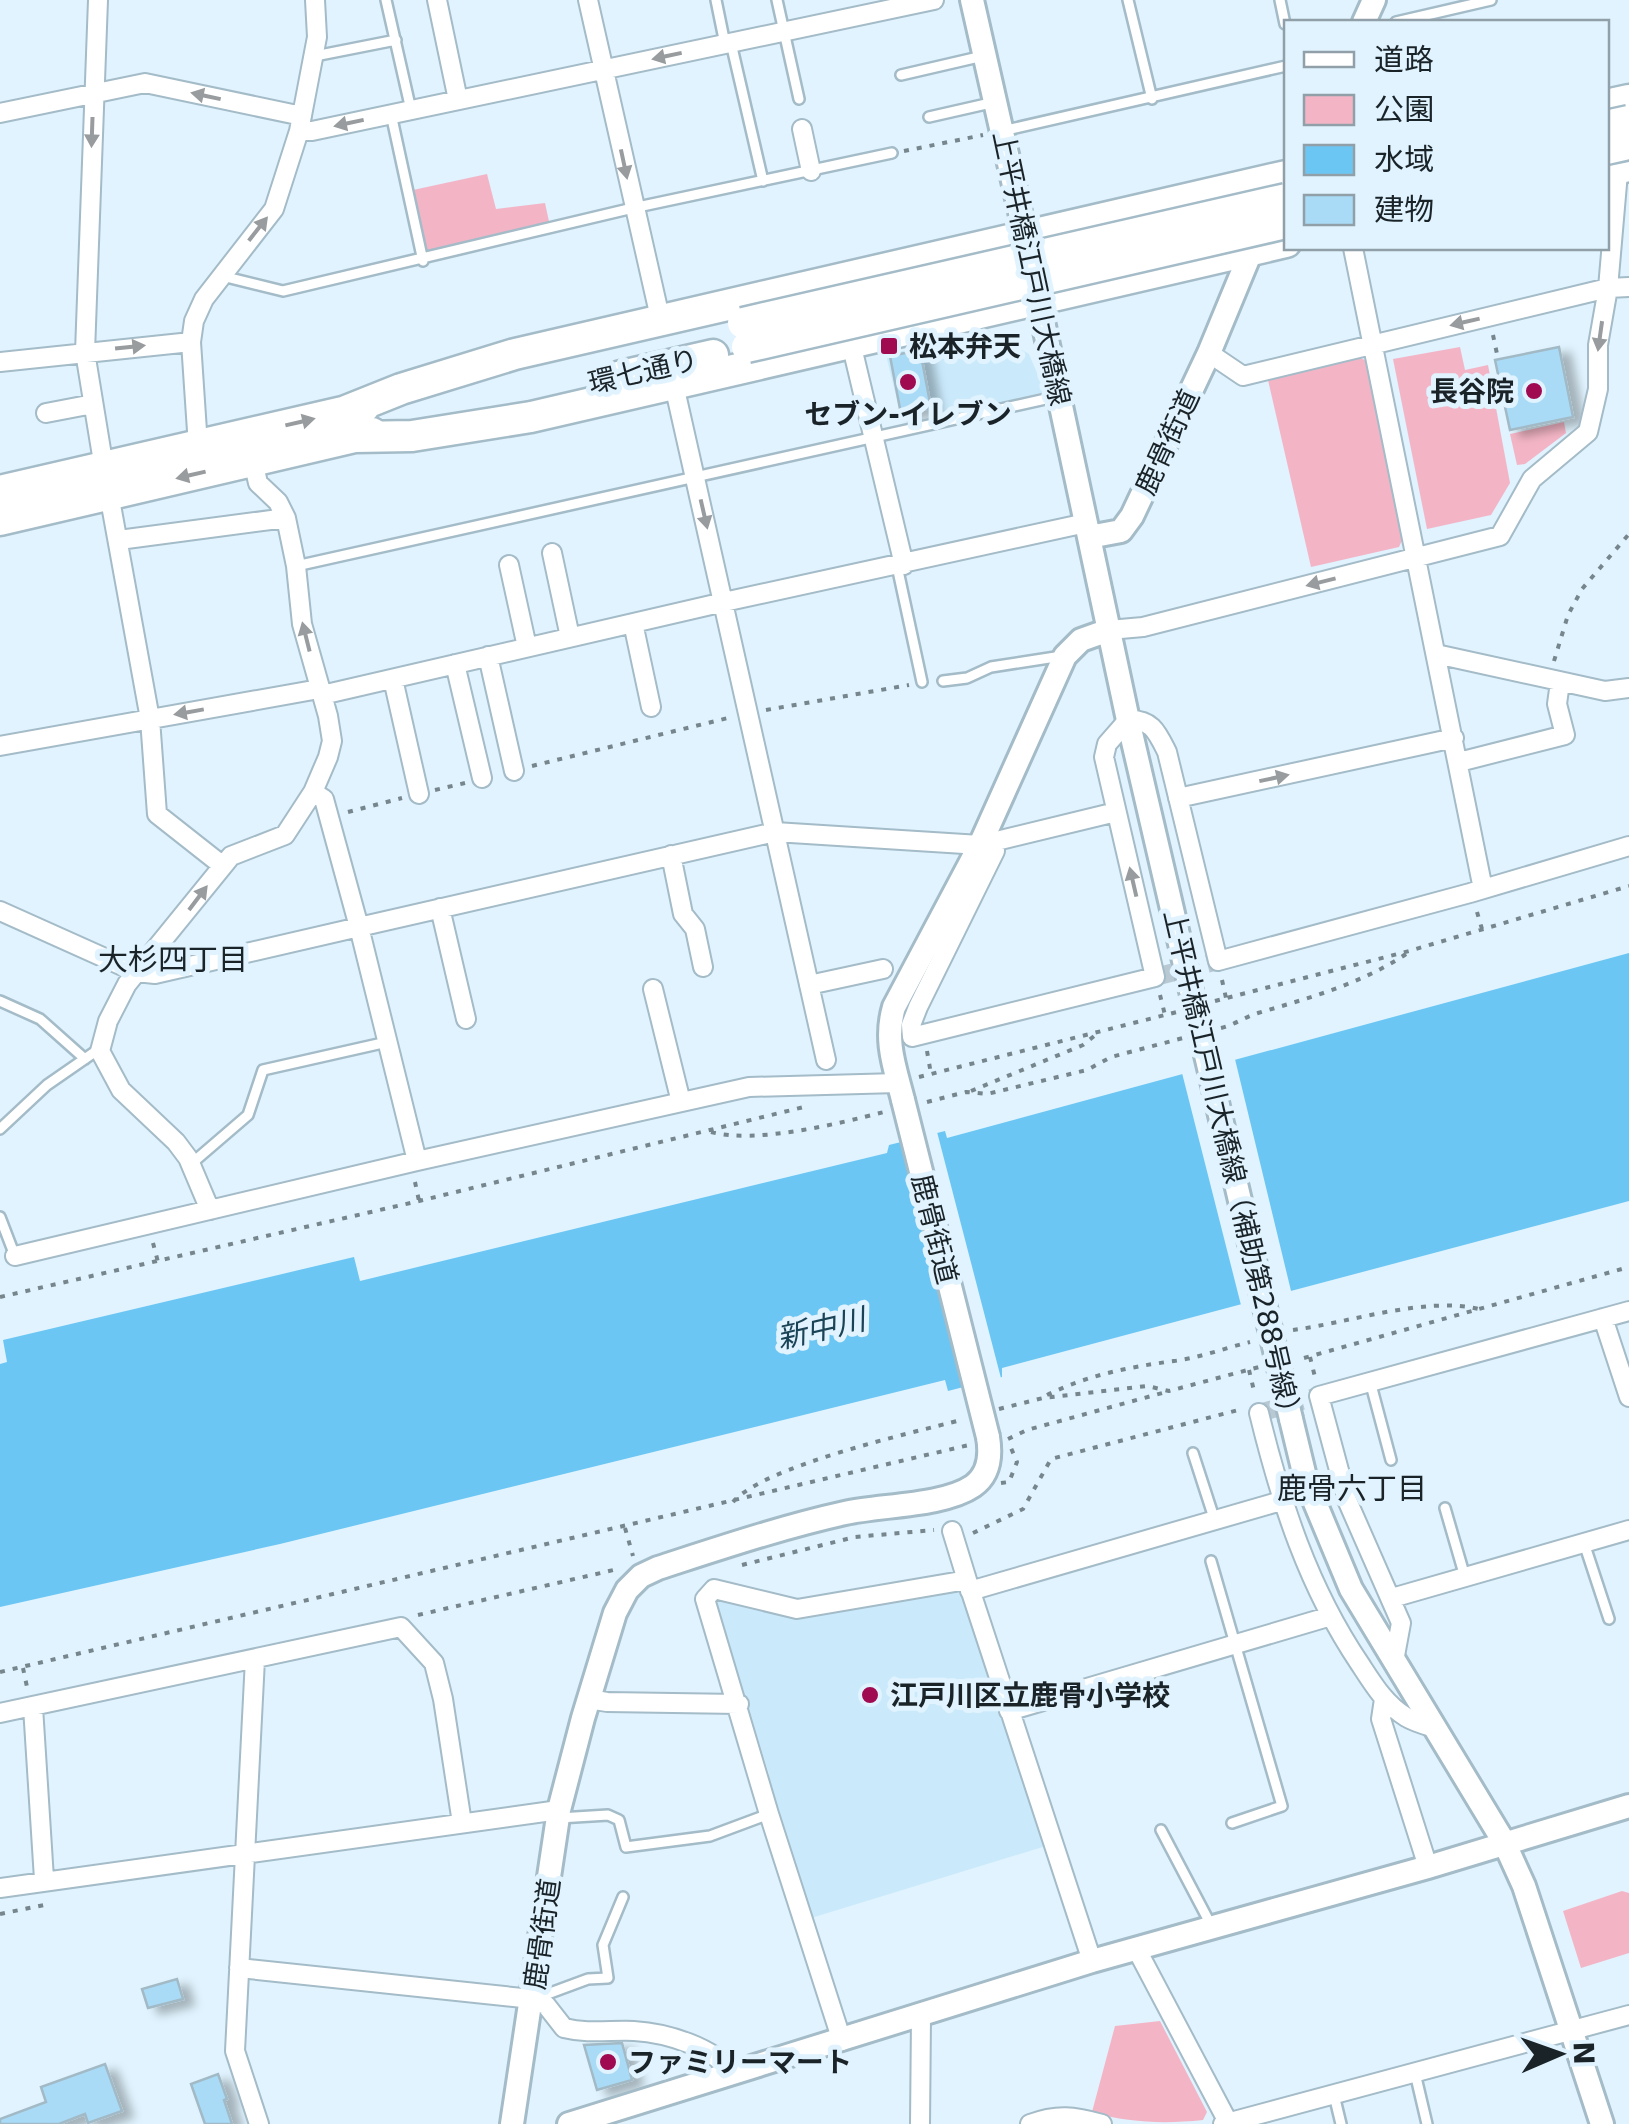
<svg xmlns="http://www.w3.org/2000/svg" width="1629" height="2124" font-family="'DejaVu Sans','Noto Sans JP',sans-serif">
	<defs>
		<filter id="shadow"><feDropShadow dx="11" dy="6" stdDeviation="5" flood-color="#0004"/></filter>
	</defs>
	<rect width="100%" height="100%" fill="#e0f3fe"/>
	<path fill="#caeafc" d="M988,330l41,24 16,38 -114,26 -1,-8 -29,6 -15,-61z
		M959,1589l4,2 83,255 -238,73 -41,-128 2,-17 -54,-171 4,-4 83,17z"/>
	<path fill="#f3b5c6" d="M487,174l9,35 49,-6 5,23 -122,31 -15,-67z
		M1460,347l5,23 23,-5 22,118 -19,32 -64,14 -34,-170z
		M1357,357l11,4 35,177 -4,9 -88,20 -43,-187z
		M1564,422l2,11 -41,31 -8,1 -7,-31z
		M1622,1891l7,2v60l-48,15 -18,-57z
		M1160,2021l47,91 -4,8c-38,4 -74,3 -111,-8l23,-86z"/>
	<path fill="#6cc6f3" d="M1629,953v248l-627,167v9l-54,14 -3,-11 -665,164 -280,63v-243l7,-2 -4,-22 351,-83 6,24 527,-128 2,-8 56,-14 2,7z"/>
	<path fill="#e0f3fe" d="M1234,1055l58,240 -50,14 -61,-240z
		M936,1128l66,254 -35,10 -66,-255z"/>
	<path fill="#a9dbf7" stroke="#a2b9c6" stroke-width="2.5" filter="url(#shadow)" d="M1559,347l14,70 -63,13 -15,-70z
		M920,350l11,58 -30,6 -11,-58z
		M177,1979l6,20 -35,9 -6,-19z
		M622,2043l10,37 -35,10 -13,-45z
		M105,2064l17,47 -34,12 -3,-9 -26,10h-59v-5l46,-17 -5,-15z
		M218,2074l9,25 -3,1 8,24h-27l-14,-40z"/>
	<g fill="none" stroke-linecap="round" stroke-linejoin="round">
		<path stroke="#b8c9d3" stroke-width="18" stroke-dasharray="18 9" stroke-linecap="butt" d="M1155,977l63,-16
			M1259,1413l60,-17"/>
		<defs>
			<path id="service" d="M386,0l25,110
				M716,0l9,44
				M777,0l22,99
				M1128,0l24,99
				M1280,0l5,24
				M1396,22l95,-22
				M731,43l32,138
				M315,56l81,-16
				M901,75l82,-19
				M391,114l32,147
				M929,117l66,-15
				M1002,131l284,-65
				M222,276l61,15 350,-83 259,-55
				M296,566l763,-170
				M897,566l25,116
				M943,681l24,-3 24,-11 71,-11
				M0,1001l40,18 45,40
				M0,1129l47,-44 52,-36
				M191,1164l57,-49 15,-45 124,-28
				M0,1217l15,39
				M1370,1381l21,79
				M1193,1453l22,68
				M1445,1508l20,69
				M1584,1543l25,76
				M1211,1561l71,245 -50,17
				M559,1818l49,-3 11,5 7,27 84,-11 59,-22
				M1161,1830l50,95
				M534,1999l54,-20 20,-1 -5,-33 20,-48
				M1415,2073l12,51
				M1334,2095l7,29"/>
			<path id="minor" d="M98,0l-13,352 19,116
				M437,0l21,100
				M588,0l73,322
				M0,113l145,-30 157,33
				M802,129l9,42
				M299,131h13l622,-131
				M1353,248l130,641
				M851,343l53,222
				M1209,353l34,23 365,-88 21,-1
				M0,362l191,-20
				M674,385l152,675
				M46,413l47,-9
				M198,446l-7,-104 3,-21 10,-22 70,-90 25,-78 18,-94 -2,-37
				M109,494l41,225 7,95 66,52
				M119,540l167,-22
				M552,553l18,84
				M509,565l18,82
				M633,623l18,84
				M1109,630l34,-3 357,-91 32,-57 56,-47 10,-43v-44l10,-57 11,-127
				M1436,654l169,37 24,-3
				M488,656l26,115
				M455,664l27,114
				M393,679l26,115
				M322,695l402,-93 362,-79
				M0,746l319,-57
				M1459,762l106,-27 -8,-31 3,-22
				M313,792l11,7 35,128 416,-95 205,13 136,-33
				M1178,798l276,-60
				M994,841l1,10 -77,156 -7,18 1,12 243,-60 -51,-220 3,-13 21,-24c24,-1 29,12 39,32l51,209 252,-68 159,-47
				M671,855l12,59 12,15 8,38
				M440,908l26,111
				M0,911l136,61 19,2 204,-47 58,234
				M809,985l74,-16
				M653,989l28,113
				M210,1210l-22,-52 -12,-16 -55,-52 -21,-39 8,-30 19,-37 104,-128 54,-21 28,-43 15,-35 4,-16 -4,-25 -26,-92 -6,-58 -10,-48 -8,-16 -20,-19 -5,-22
				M15,1256l402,-95 332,-74 149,-4
				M1603,1318l26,79
				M1259,1413c22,90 49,174 101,251 13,20 25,40 46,53 8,5 19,8 29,11
				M952,1531l15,49
				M970,1591l311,-90
				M1392,1598l237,-68
				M255,1659l-20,392 24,73
				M1394,1661l7,-38 -54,-123 -28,-104 310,-85
				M588,1699l19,3 132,2
				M1384,1699l-3,20 47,148
				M33,1707l11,172
				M1009,1711l322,-95
				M0,1713l401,-86 33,36 9,36 19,124
				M0,1888l559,-78
				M1136,1948l93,176
				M239,1968l293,31 14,6 18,23c24,6 46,2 70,3 33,2 79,16 99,42
				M842,2041l-73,-227 -64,-215 9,-10 83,20 170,-29 125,381
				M920,2124l1,-107
				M1030,2124c27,-10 44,-8 72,0
				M1223,2124l406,-109"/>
			<path id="tertiary" d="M972,0l56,247
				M1364,22l10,-22
				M1035,284l93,436 67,288
				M1089,537l32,-6 11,-15 77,-163 46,-111
				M903,1100c-8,-32 -19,-59 -9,-93l86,-162 85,-189 16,-16 28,-10
				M1291,1419l15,62 45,108 153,253 20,44 78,238
				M512,2124l47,-314 24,-92 32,-105 12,-23 14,-14 17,-8c62,-20 124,-41 187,-55 35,-8 99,-7 128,-27 17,-12 18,-31 15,-49
				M569,2124l523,-163 336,-94 201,-61"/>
			<path id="primary" d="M1606,105l23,-5
				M1606,171l23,-5
				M621,376l92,-21
				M346,411l55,-22 114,-35 771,-178
				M355,437l57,-1 119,-19 755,-175
				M0,491l364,-84
				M0,520l372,-87"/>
		</defs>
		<use href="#service" stroke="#a4bbc8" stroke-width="14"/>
		<use href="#minor" stroke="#a4bbc8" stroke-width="22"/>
		<use href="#tertiary" stroke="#a4bbc8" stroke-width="28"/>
		<use href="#primary" stroke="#a4bbc8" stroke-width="35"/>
		<path stroke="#77858d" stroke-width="4" stroke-dasharray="5 8" stroke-linecap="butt" d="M904,151l79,-16
			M1493,335l4,19
			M1554,661l14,-46 14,-26 47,-55
			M766,710l143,-25
			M532,766l200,-49
			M435,790l30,-7
			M348,812l54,-14
			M1477,912l5,17
			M1222,980l4,18
			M1160,995l5,20
			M1215,1001l194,-50 220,-65
			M1221,1028c13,-3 24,-11 37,-15 51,-15 103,-29 148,-59
			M927,1051l4,23
			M919,1077l258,-65
			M971,1091l112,-46 15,-12
			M927,1102l39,-10 21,2 100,-24 24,-13 72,-19
			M711,1132c45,12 126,-8 173,-20
			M415,1182l4,19
			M153,1243l5,19
			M0,1297l419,-96 389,-95
			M1293,1330c55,-7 132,-34 186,-21
			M1310,1357l5,20
			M1304,1358l325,-91
			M1249,1370l6,25
			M1047,1395c41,-20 82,-28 127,-34 25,-3 51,-13 76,-19
			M999,1409l44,-11 104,-12 22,5 90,-24
			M1008,1439l19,-9 139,-38
			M1001,1483l8,-1 8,-20 -6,-14
			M733,1502c31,-36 178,-69 228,-82
			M625,1528l8,28
			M973,1533l50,-24 28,-50 191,-50
			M742,1565l113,-28 79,-7
			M418,1615l200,-46
			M23,1668l4,19
			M0,1672l969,-227
			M0,1914l49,-10"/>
		<use href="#service" stroke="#fff" stroke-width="9"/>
		<use href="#minor" stroke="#fff" stroke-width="18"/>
		<use href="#tertiary" stroke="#fff" stroke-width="22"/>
		<use href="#primary" stroke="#fff" stroke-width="30"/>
		<defs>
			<path id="tertiary-bridge" d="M1195,1008l96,411
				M903,1100l85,337"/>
			<path id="primary-bridge" d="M1606,126l23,-5
				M1606,149l23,-5
				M743,323l543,-124
				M747,347l539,-124"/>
		</defs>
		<use href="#tertiary-bridge" stroke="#a4bbc8" stroke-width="28" stroke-linecap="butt"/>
		<use href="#primary-bridge" stroke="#a4bbc8" stroke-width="35" stroke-linecap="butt"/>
		<use href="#tertiary-bridge" stroke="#fff" stroke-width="22"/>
		<use href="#primary-bridge" stroke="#fff" stroke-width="30"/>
	</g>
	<defs><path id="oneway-solid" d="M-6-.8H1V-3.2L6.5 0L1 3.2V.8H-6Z" transform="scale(2.5)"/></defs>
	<g fill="#989c9e">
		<use href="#oneway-solid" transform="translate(667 56) rotate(168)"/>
		<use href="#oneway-solid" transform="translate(206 96) rotate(-168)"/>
		<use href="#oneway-solid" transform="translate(349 123) rotate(168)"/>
		<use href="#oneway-solid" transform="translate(92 132) rotate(92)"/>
		<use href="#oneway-solid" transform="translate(624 164) rotate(78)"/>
		<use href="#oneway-solid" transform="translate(258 229) rotate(-52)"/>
		<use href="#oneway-solid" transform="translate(1465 322) rotate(167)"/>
		<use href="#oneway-solid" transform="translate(1600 336) rotate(98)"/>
		<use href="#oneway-solid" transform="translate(130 347) rotate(-6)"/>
		<use href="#oneway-solid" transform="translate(300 422) rotate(-13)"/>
		<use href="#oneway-solid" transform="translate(191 475) rotate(167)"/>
		<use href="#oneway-solid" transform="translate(704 514) rotate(77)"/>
		<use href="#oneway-solid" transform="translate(1321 582) rotate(166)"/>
		<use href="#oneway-solid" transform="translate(306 637) rotate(-104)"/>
		<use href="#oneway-solid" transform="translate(189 712) rotate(170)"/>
		<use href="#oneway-solid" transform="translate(1274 778) rotate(-12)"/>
		<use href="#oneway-solid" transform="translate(1133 882) rotate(-103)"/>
		<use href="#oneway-solid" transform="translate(198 898) rotate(-53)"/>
	</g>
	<g fill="#a00a51" stroke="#e0f3fe" stroke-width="4">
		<rect x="879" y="336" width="20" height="20" rx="5"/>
		<circle cx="908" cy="382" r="10"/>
		<circle cx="1534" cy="391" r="10"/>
		<circle cx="870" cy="1695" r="10"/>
		<circle cx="608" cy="2062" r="10"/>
	</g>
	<g text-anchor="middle" stroke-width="10" stroke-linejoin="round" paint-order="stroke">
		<g font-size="28" fill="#1a2328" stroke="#e0f3fe">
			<text transform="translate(1032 268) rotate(78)" y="10">上平井橋江戸川大橋線</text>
			<text transform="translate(643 371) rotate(-13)" y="10">環七通り</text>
			<text transform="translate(1167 442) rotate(-65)" y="10">鹿骨街道</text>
			<text transform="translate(1233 1168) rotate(77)" y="10">上平井橋江戸川大橋線（補助第288号線）</text>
			<text transform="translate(935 1229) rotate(76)" y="10">鹿骨街道</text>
			<text transform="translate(542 1934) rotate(-82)" y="10">鹿骨街道</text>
		</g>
		<g font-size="28" font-weight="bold" fill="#1a2328" stroke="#e0f3fe" text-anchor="start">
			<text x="909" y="356">松本弁天</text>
			<text x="1514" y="401" text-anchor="end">長谷院</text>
			<text x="908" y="424" text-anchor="middle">セブン-イレブン</text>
			<text x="890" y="1705">江戸川区立鹿骨小学校</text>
			<text x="628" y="2072">ファミリーマート</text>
		</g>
		<g font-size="30" fill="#1a2328" stroke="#e0f3fe">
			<text x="173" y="970">大杉四丁目</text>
			<text x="1352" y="1499">鹿骨六丁目</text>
		</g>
		<g font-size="30" font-style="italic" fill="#1b4356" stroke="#e0f3fe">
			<text transform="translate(821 1329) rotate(-13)" y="10">新中川</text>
		</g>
	</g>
	<rect x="1284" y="20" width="325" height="230" fill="#e0f3fe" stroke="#91a0a8" stroke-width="2.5"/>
	<rect x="1304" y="52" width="50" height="15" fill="#ffffff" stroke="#91a0a8" stroke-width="2.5"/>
	<text x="1374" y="70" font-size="30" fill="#1a2328">道路</text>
	<rect x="1304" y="95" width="50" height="30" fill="#f3b5c6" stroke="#91a0a8" stroke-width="2.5"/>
	<text x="1374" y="120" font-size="30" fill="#1a2328">公園</text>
	<rect x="1304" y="145" width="50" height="30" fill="#6cc6f3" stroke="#91a0a8" stroke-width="2.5"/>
	<text x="1374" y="170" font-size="30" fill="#1a2328">水域</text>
	<rect x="1304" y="195" width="50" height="30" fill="#a9dbf7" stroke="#91a0a8" stroke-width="2.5"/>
	<text x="1374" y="220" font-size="30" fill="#1a2328">建物</text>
	<g transform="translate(1559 2054) rotate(88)" stroke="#e0f3fe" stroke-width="8" paint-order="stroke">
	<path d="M0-8L18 38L0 25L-18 38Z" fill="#1a2328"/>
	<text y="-15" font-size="28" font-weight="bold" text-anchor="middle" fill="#1a2328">N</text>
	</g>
</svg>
